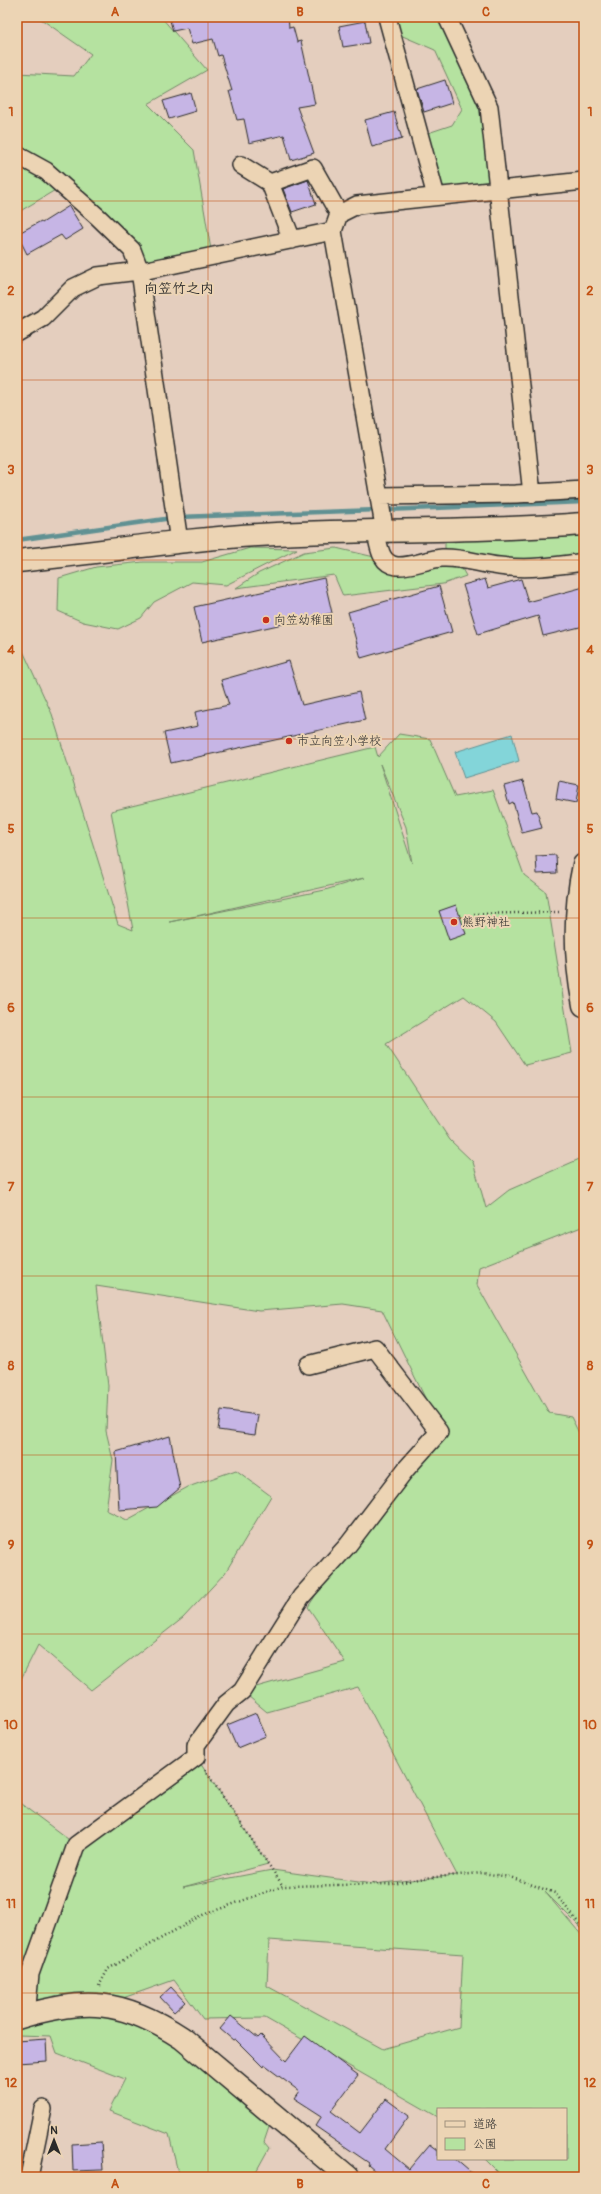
<svg xmlns="http://www.w3.org/2000/svg" width="601" height="2194" font-family="Pangolin,'Klee One',sans-serif">
	<rect width="100%" height="100%" fill="#e4cebe"/>
	<filter id="ink" filterUnits="userSpaceOnUse"><feTurbulence type="fractalNoise" baseFrequency=".025" numOctaves="2"/><feDisplacementMap in="SourceGraphic" scale="8" xChannelSelector="R" yChannelSelector="G"/><feConvolveMatrix kernelMatrix="1 2 1 2 8 2 1 2 1" color-interpolation-filters="sRGB"/></filter>
	<g filter="url(#ink)">
		<path fill="#b5e2a0" stroke="#708666" fill-rule="evenodd" d="M38,17h123l46,53 -59,34 46,46 18,106 -75,8 -80,-75 -40,24v-140l57,3 17,-22z
			M386,17h61l42,90 8,75 -63,8 -15,-54 33,-11 10,-16 -27,-59 -44,-19z
			M584,534v20l-33,6 -45,1 -61,-11v-13z
			M250,548l47,1 -71,36 -34,-3 -38,20 -13,16 -23,11 -35,-7 -25,-11 1,-33 37,-11 47,-5h59z
			M336,548l47,11 77,6 6,11 -23,8 -100,12 -9,-21 -98,13 23,-15 45,-21z
			M17,638l35,76 66,210 15,6 -22,-119 264,-64 3,10 21,-23 31,5 25,58 38,-7 31,85 22,17 26,161 -47,12 -29,-43 -32,-26 -78,48 64,96 23,22 13,46 23,-18 75,-33v69l-105,41 -2,18 72,128 22,4 13,26v488l-39,-39 39,46v239h-81l-18,-18h81v-50h-128v8l-173,-99 -62,1 -29,-39 -51,18 -48,8 73,12 125,97 -9,27 5,6 -16,29h-74l-10,-43 -60,-23 16,-32 -68,-26 -6,-17 -34,-1v-234l59,44 120,-88 72,107 -85,23 89,-17 101,14 84,-9 -99,-188 -91,25 -25,-21 103,-29 -37,-55 48,-74 83,-101 -7,-20 -50,-102 -39,-6 -84,7 -163,-25 12,100 -2,45 7,29 -7,50 21,10 61,-33 48,-17 35,26 -46,77 -42,45 -92,72 -53,-45 -21,42zM380,764l26,63 6,36zM364,878l-39,12 -156,32h1zM269,1940l194,14 -4,73 -76,22 -116,-63z"/>
		<path fill="#83d5d9" stroke="#609193" d="M512,734l7,27 -55,17 -9,-26z"/>
		<g fill="none" stroke-linecap="round" stroke-linejoin="round">
			<path stroke="#609193" stroke-width="4.5" d="M385,510l199,-8
				M179,517l199,-7
				M17,540l155,-22"/>
		</g>
		<path fill="#c6b5e5" stroke="#2b2b2b" d="M169,17h119l1,11 4,-1 4,15 4,-1 14,63 -18,3 17,46 -23,7 -7,-25 -35,8 -5,-24 -7,1 -8,-29h3l-11,-36 -3,1 -5,-17 -21,5 -5,-16 -14,3z
			M365,21l4,22 -26,4 -4,-21z
			M445,80l7,23 -28,9 -7,-23z
			M191,93l5,18 -27,8 -6,-18z
			M394,112l8,27 -30,8 -7,-27z
			M308,180l8,24 -24,8 -9,-23z
			M69,206l14,23 -18,11 -4,-5 -34,19 -10,-20 24,-13 1,2z
			M324,578l8,35 -130,29 -8,-35z
			M485,579l3,9 33,-9 7,23 56,-15v39l-41,10 -5,-20 -60,18 -15,-49z
			M439,586l13,46 -91,26 -13,-46z
			M289,661l13,44 57,-13 6,28 -194,43 -7,-30 34,-7 -3,-14 34,-7 -8,-25z
			M523,781l9,31 5,-1 5,17 -20,5 -9,-31 -4,2 -5,-18z
			M559,781l20,4 -3,18 -20,-4z
			M556,855l1,18 -20,1 -1,-18z
			M456,905l10,29 -17,6 -10,-29z
			M221,1410l37,5 -3,20 -37,-5z
			M170,1436l10,52 -23,19 -38,3 -3,-58z
			M256,1713l10,23 -29,12 -10,-23z
			M171,1987l14,15 -11,10 -14,-15z
			M231,2016l27,22 3,-3 25,26 19,-25 53,39 -27,36 29,22 26,-34 23,17 -24,33 24,20 21,-25 8,6v9h17l21,18h-94l-14,-12 1,-2 -54,-37 7,-10 -28,-18 5,-7 -35,-26 -1,2 -28,-28 -2,1 -13,-11z
			M46,2039l1,22 -30,2v-22z
			M101,2142l2,28 -30,1 -1,-27z"/>
		<g fill="none" stroke-linecap="round" stroke-linejoin="round">
			<defs>
				<path id="street" d="M387,17l49,179
					M447,17l42,90 43,387
					M17,155l29,16 52,46 34,33 8,21 39,271
					M241,165l29,18 22,57
					M270,183l43,-15 26,46
					M17,333l26,-15 30,-30 25,-12 49,-6 186,-39
					M379,496l137,-2 68,-4
					M385,532l-52,-301 6,-17 18,-9 227,-24
					M376,533c3,13 4,31 21,33 14,1 31,-7 45,-8 20,-1 38,6 57,8 29,4 56,0 85,-4
					M26,2016l4,-42 46,-129 120,-88v-12l30,-41 16,-13 59,-94 47,-52 58,-76 33,-37 -64,-84 -67,17
					M29,2177l14,-68"/>
				<path id="secondary" d="M17,561c86,-9 172,-23 259,-27 103,-5 205,-2 308,-10
					M584,865c-10,46 -9,95 0,140
					M17,2018c68,-21 105,-19 165,20l166,139"/>
			</defs>
			<use href="#street" stroke="#2b2b2b" stroke-width="20"/>
			<use href="#secondary" stroke="#2b2b2b" stroke-width="25"/>
			<path stroke="#2b2b2b" stroke-width="2.5" stroke-dasharray="1 3" stroke-linecap="butt" d="M474,914l85,-2
				M205,1770l78,116
				M99,1986l9,-17 92,-53 83,-30 110,-2 31,-6 58,-5 28,4 45,16 29,37"/>
			<use href="#street" stroke="#ecd4b4" stroke-width="17"/>
			<use href="#secondary" stroke="#ecd4b4" stroke-width="22"/>
		</g>
	</g>
	<path fill="none" stroke="#c25012" stroke-width="1" stroke-opacity="0.55" d="M208,17v2160M393,17v2160M17,201h567M17,380h567M17,560h567M17,739h567M17,918h567M17,1097h567M17,1276h567M17,1455h567M17,1634h567M17,1814h567M17,1993h567"/>
	<g fill="#c8321e" stroke="#ecd4b4" stroke-width="1.5">
		<circle cx="266" cy="620" r="4"/>
		<circle cx="289" cy="741" r="4"/>
		<circle cx="454" cy="922" r="4"/>
	</g>
	<g text-anchor="middle" stroke-width="4" stroke-linejoin="round" paint-order="stroke">
		<g font-size="12" fill="#2b2b2b" stroke="#ecd4b4" text-anchor="start">
			<text x="274" y="624">向笠幼稚園</text>
			<text x="297" y="745">市立向笠小学校</text>
			<text x="462" y="926">熊野神社</text>
		</g>
		<g font-size="14" font-weight="bold" fill="#2b2b2b" stroke="#ecd4b4">
			<text x="179" y="293">向笠竹之内</text>
		</g>
	</g>
	<rect width="601" height="2194" fill="none" stroke="#ecd4b4" stroke-width="44"/>
	<rect x="437" y="2108" width="130" height="52" fill="#ecd4b4" stroke="#9f907d"/>
	<rect x="445" y="2121" width="20" height="6" fill="#ecd4b4" stroke="#9f907d"/>
	<text x="473" y="2128" font-size="12" fill="#2b2b2b">道路</text>
	<rect x="445" y="2138" width="20" height="12" fill="#b5e2a0" stroke="#9f907d"/>
	<text x="473" y="2148" font-size="12" fill="#2b2b2b">公園</text>
	<g transform="translate(54 2140)" stroke="#ecd4b4" stroke-width="3" paint-order="stroke">
	<path d="M0-3L7 15L0 10L-7 15Z" fill="#2b2b2b"/>
	<text y="-6" font-size="11" font-weight="bold" text-anchor="middle" fill="#2b2b2b">N</text>
	</g>
	<rect x="22" y="22" width="557" height="2150" fill="none" stroke="#c25012" stroke-width="1.5"/>
	<g font-size="13" text-anchor="middle" font-weight="bold" fill="#c25012">
		<text x="115" y="16">A</text>
		<text x="300" y="16">B</text>
		<text x="486" y="16">C</text>
		<text x="11" y="116">1</text>
		<text x="590" y="116">1</text>
		<text x="11" y="295">2</text>
		<text x="590" y="295">2</text>
		<text x="11" y="474">3</text>
		<text x="590" y="474">3</text>
		<text x="11" y="654">4</text>
		<text x="590" y="654">4</text>
		<text x="11" y="833">5</text>
		<text x="590" y="833">5</text>
		<text x="11" y="1012">6</text>
		<text x="590" y="1012">6</text>
		<text x="11" y="1191">7</text>
		<text x="590" y="1191">7</text>
		<text x="11" y="1370">8</text>
		<text x="590" y="1370">8</text>
		<text x="11" y="1549">9</text>
		<text x="590" y="1549">9</text>
		<text x="11" y="1729">10</text>
		<text x="590" y="1729">10</text>
		<text x="11" y="1908">11</text>
		<text x="590" y="1908">11</text>
		<text x="11" y="2087">12</text>
		<text x="590" y="2087">12</text>
		<text x="115" y="2188">A</text>
		<text x="300" y="2188">B</text>
		<text x="486" y="2188">C</text>
	</g>
</svg>
